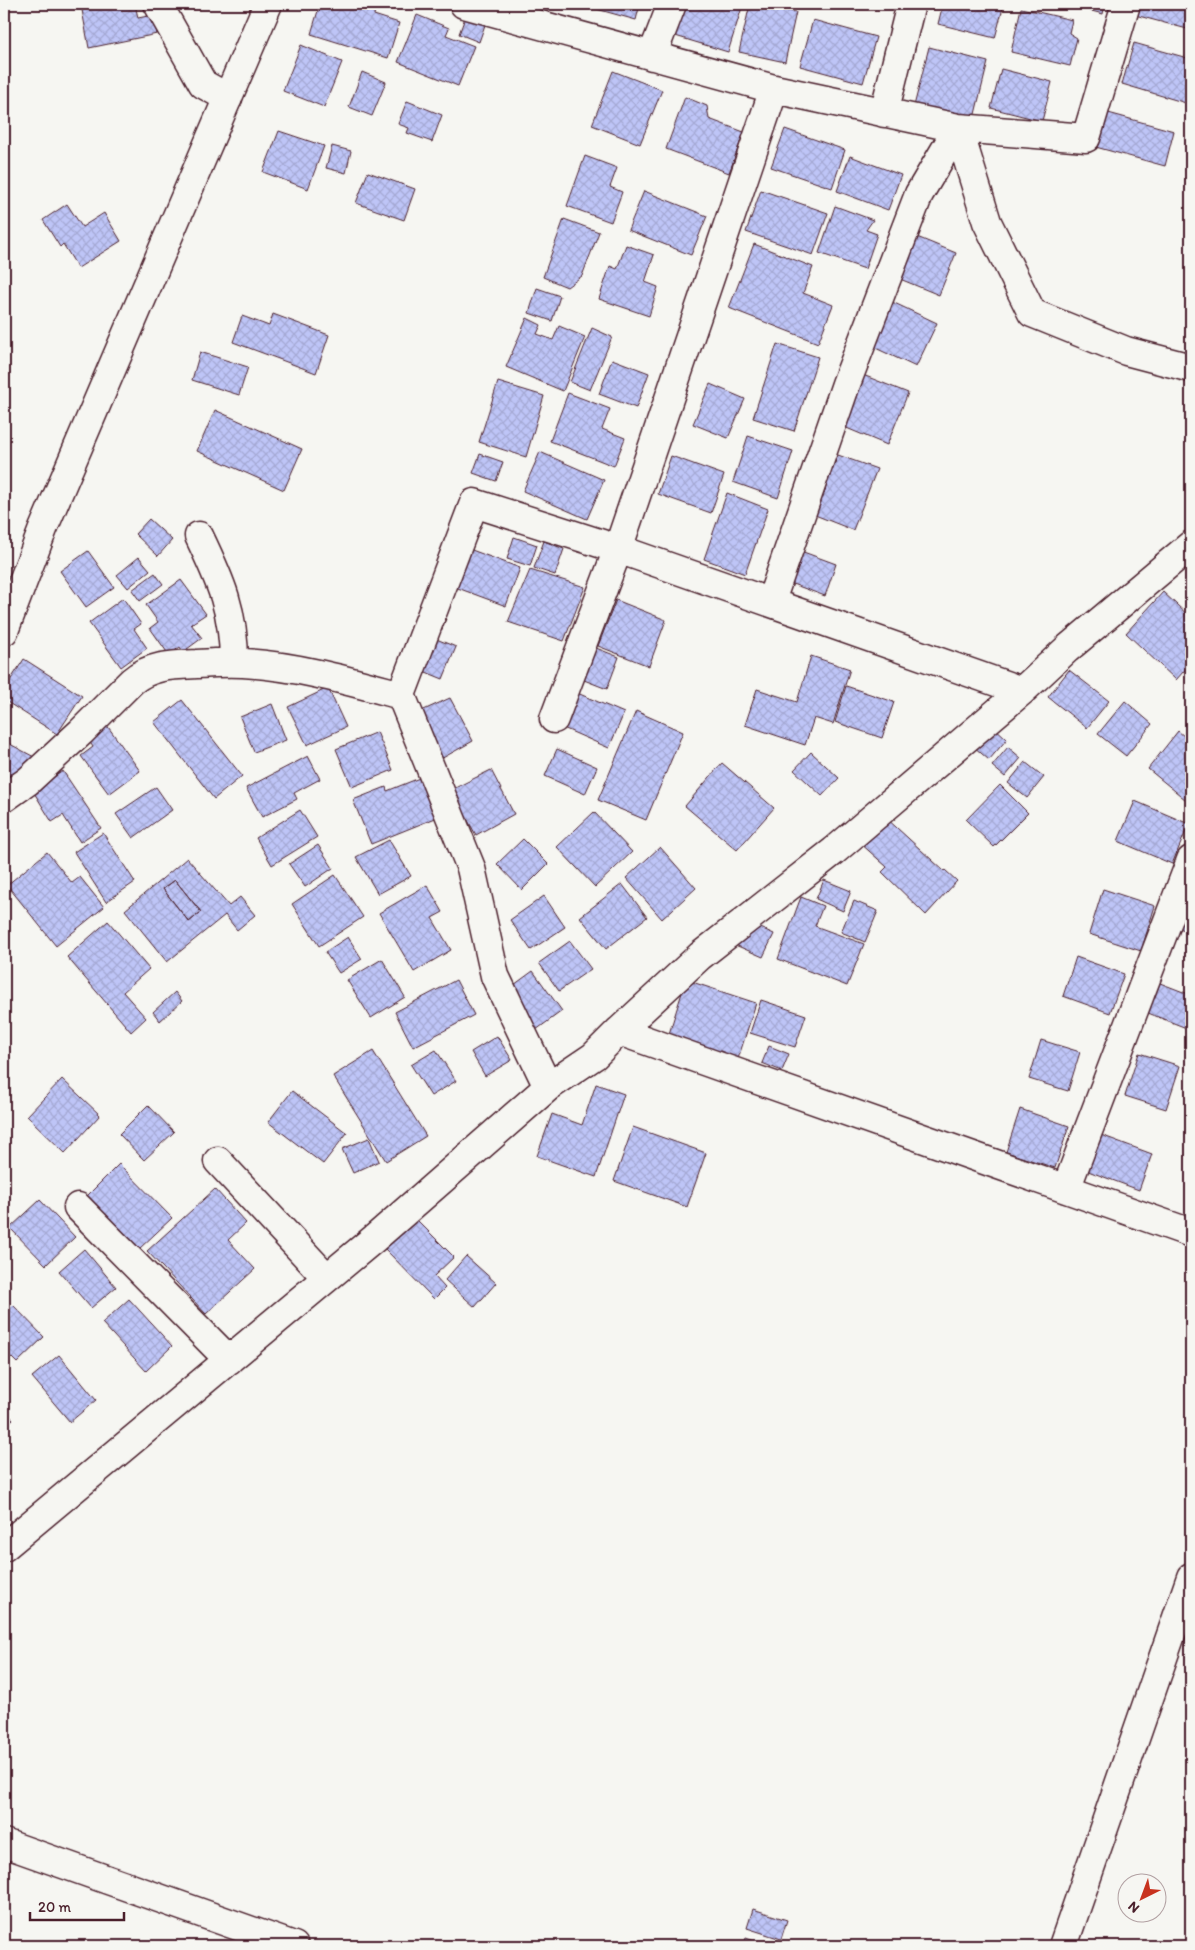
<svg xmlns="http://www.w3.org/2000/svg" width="1195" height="1950" font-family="Itim,sans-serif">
	<defs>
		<pattern id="building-cross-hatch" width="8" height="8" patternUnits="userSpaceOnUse" patternTransform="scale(1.25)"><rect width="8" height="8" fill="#bec5f7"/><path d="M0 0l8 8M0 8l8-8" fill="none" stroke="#a5a9d4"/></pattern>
	</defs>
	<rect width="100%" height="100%" fill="#f6f6f2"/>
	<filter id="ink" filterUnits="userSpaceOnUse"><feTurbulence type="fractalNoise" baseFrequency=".02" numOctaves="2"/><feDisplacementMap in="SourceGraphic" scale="10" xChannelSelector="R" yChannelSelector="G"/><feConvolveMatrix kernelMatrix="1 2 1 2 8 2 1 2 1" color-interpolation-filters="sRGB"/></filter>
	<g filter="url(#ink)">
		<path fill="url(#building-cross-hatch)" stroke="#4a1f2b" fill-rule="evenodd" d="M116,4h19l3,14 15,-3 4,19 -68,14 -7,-38z
			M320,4h38l17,5 -1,6 25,8 -11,35 -77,-24z
			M516,4h33l-5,13 -29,-11z
			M583,4h57l-4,16 -54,-15z
			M681,4h62l-15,48 -56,-17z
			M750,4h30l-1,5 17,3 -11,50 -46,-10z
			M943,4h61l-9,34 -57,-14z
			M1065,4h40l-2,10z
			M1138,4h53v26l-56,-15z
			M1021,8l51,12 -3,13 8,5 -7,28 -59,-14z
			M417,15l32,13 -3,7 28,11 -16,40 -60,-24z
			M466,15l20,7 -7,20 -20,-8z
			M813,20l63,17 -13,46 -63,-17z
			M1134,43l57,16v27l-5,17 -64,-19z
			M301,45l41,17 -18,45 -41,-16z
			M929,47l59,15 -16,64 -59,-16z
			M1001,69l51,13 -10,39 -51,-13z
			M613,71l49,19 -22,54 -48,-19z
			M362,72l24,10 -14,34 -23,-9z
			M685,97l22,9 2,13 35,13 -15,41 -63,-24z
			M407,101l35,14 -10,27 -25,-9 2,-5 -11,-4z
			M1101,111l73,20 -9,35 -73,-20z
			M785,129l60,21 -13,38 -61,-21z
			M279,131l45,15 -16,43 -45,-17z
			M332,146l19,5 -5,22 -20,-5z
			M585,156l32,12 -7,19 12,5 -11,30 -44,-16z
			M850,156l51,19 -13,35 -51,-19z
			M368,172l47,17 -11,31 -48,-17z
			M761,190l67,23 -15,42 -67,-23z
			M644,191l63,25 -16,39 -63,-25z
			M67,204l15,23 22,-14 17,28 -43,27 -15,-24 -3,3 -17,-27z
			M835,206l38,14 -7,10 11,4 -12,35 -46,-16z
			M564,219l35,13 -17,44 -15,11 -24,-10z
			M917,237l39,16 -17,42 -39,-16z
			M754,244l59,23 -10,26 30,12 -15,38 -89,-35z
			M626,245l28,10 -9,27 13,5 -9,29 -50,-17 11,-33 7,3z
			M537,288l23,8 -8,25 -23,-8z
			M888,300l49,23 -21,44 -49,-23z
			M273,314l56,21 -13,38 -83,-31 9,-26 27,10z
			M527,318l14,7 -4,9 16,6 6,-14 26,11 -22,54 -57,-24z
			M592,328l20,9 -22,53 -20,-8z
			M777,344l41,13 -24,74 -41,-13z
			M200,352l48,15 -9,28 -47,-15z
			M612,359l37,14 -13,35 -37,-14z
			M858,373l50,20 -21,52 -50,-21z
			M498,382l46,14 -18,61 -47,-15z
			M710,384l35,15 -17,39 -35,-14z
			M568,393l42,16 -8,20 23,9 -11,28 -64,-25z
			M215,410l87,39 -18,41 -87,-39z
			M748,436l45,15 -15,47 -45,-16z
			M540,452l64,28 -17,39 -64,-28z
			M480,454l23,8 -7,19 -23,-8z
			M838,455l39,14 -24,61 -38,-15z
			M671,456l53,19 -13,38 -53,-19z
			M727,493l41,16 -23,65 -41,-15z
			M149,519l23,21 -14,16 -23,-22z
			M514,537l23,8 -7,21 -23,-7z
			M544,541l20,8 -9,26 -21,-7z
			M469,549l51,19 -14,38 -51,-19z
			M798,550l38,14 -11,32 -38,-14z
			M88,551l26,36 -28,20 -26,-36z
			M139,557l11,13 -22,18 -11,-13z
			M530,570l55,17 -21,54 -56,-19z
			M155,573l8,11 -23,17 -8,-11z
			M181,580l25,34 -15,10 11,14 -19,14 -3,-5 -11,8 -19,-27 8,-6 -12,-17z
			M1163,592l28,26v45l-15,17 -50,-47z
			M123,598l18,26 -7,5 13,19 -26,19 -32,-44z
			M616,600l50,20 -17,46 -51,-20z
			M429,636l27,11 -13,32 -27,-11z
			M596,648l23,9 -12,32 -23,-9z
			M811,656l39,13 -17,55 -19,-6 -9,27 -60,-20 12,-36 40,13z
			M24,659l58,37 -25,38 -53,-34v-10z
			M1069,670l40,31 -22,27 -39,-31z
			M846,686l48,16 -12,36 -47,-16z
			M328,688l18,39 -39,18 -19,-38z
			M575,692l49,21 -15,35 -48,-21z
			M450,698l23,43 -34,19 -24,-46z
			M182,700l60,76 -28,23 -60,-77z
			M1125,701l27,23 -26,32 -28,-22z
			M272,704l14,36 -32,12 -14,-35z
			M636,711l47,21 -37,88 -48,-20z
			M106,724l34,47 -31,23 -28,-38 12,-9 -6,-9z
			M992,725l15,14 -18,21 -16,-14z
			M1178,731l13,11v62l-43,-35z
			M377,732l16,38 -41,17 -16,-38z
			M8,743l28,15 -32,29v-36z
			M1008,747l13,11 -16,19 -13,-11z
			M557,749l40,18 -12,27 -40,-18z
			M811,752l28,26 -17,18 -28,-26z
			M308,756l12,23 -26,14 3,6 -35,18 -16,-29z
			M1025,762l19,15 -17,21 -19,-15z
			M722,763l52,45 -37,42 -52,-44z
			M491,770l23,44 -38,21 -25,-45z
			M63,771l38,57 -21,14 -17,-27 -11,7 -19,-31z
			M422,777l16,40 -67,27 -18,-44 33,-13 1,4z
			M1000,785l28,28 -34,34 -28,-27z
			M156,787l16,23 -39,28 -17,-24z
			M1135,801l54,23 -17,40 -54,-23z
			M300,810l17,27 -45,28 -16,-27z
			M594,812l38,40 -37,35 -38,-40z
			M885,817l59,54 1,-1 12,11 -31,34 -44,-43 5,-5 -27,-24z
			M103,833l32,49 -29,20 -32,-50z
			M523,839l25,25 -26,26 -25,-26z
			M389,840l22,36 -33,18 -22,-37z
			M318,845l15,23 -28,19 -16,-23z
			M660,847l36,41 -34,31 -36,-41z
			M47,852l25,31 8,-6 24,30 -48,39 -49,-61z
			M187,858l42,48 11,-9 15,18 -18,15 -12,-15 -58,47 -42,-52zM175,880l26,32 -12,10 -26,-33z
			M335,875l28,42 -44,29 -27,-42z
			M175,880l26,32 -12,10 -26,-33z
			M824,880l27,11 -8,20 -27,-12z
			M622,884l25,33 -41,32 -26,-32z
			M427,885l16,27 -11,6 19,32 -37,22 -35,-59z
			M1103,889l52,17 -14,45 -52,-17z
			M1191,894v38l-12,-4z
			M544,896l21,31 -34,23 -21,-30z
			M801,897l22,9 -8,20 49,18 -17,42 -69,-27z
			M854,901l24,10 -13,31 -24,-10z
			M108,921l41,48 -26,23 23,26 -15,14 -64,-75z
			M754,925l20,9 -11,23 -30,-13z
			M348,937l14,22 -23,14 -14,-21z
			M570,941l21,28 -32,22 -20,-28z
			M1076,957l48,17 -14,39 -47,-17z
			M382,959l23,38 -34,21 -24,-38z
			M533,971l29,40 -26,19 -29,-40z
			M456,980l18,35 -61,32 -18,-35z
			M686,980l70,23 -18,56 -70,-22z
			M1160,983l31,12v29l-2,5 -41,-16z
			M175,992l7,9 -22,20 -7,-9z
			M761,1000l45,15 -11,32 -45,-14z
			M497,1036l15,24 -27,16 -14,-24z
			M1041,1040l39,12 -12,39 -39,-12z
			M769,1046l20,8 -7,17 -20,-8z
			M436,1050l20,31 -25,15 -20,-31z
			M373,1051l53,85 -40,25 -53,-85z
			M1139,1053l41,13 -14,43 -41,-13z
			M62,1079l38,36 -35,38 -38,-37z
			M596,1084l28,10 -28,83 -59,-21 15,-42 30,11z
			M292,1091l55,42 -24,31 -55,-42z
			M148,1105l26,27 -30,28 -25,-26z
			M1020,1109l49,17 -14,42 -49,-16z
			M633,1127l73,26 -19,54 -73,-26z
			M1101,1135l51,19 -13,36 -51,-19z
			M369,1138l10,23 -26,12 -11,-24z
			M119,1164l53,54 -33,31 -52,-53z
			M215,1189l31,34 -18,17 27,29 -49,45 -59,-63z
			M40,1200l35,37 -29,28 -36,-37z
			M415,1218l39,39 -20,19 11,12 -11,11 -50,-51z
			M84,1249l32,38 -25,21 -32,-37z
			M466,1256l30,27 -21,24 -30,-27z
			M129,1299l43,47 -26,25 -44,-48z
			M13,1305l31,32 -27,26 -13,-13v-36z
			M59,1355l37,45 -26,22 -38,-45z
			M4,1410l9,9 -9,9z
			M753,1909l34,11 -6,19 -34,-11z
			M746,1938l22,8h-25z"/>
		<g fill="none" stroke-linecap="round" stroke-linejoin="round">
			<defs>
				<path id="minor" d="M158,4l45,80 25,14
					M464,4l310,85 184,39 29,94 45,91 94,38 65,17
					M652,56l20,-52
					M884,113l27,-109
					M199,536c22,46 35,75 35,127
					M771,601l75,-217 73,-190 39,-66 128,10 40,-134
					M401,695l73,-192 144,46 404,142
					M554,719l64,-170 156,-460
					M4,798l24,-17 53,-49 51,-51c19,-16 41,-16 65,-17 15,-1 31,-2 46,-1 54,3 106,18 158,32l70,173 24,108 53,111
					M619,1031l572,202
					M218,1161l109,117
					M1066,1189l125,-329
					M78,1207l151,153
					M4,1547l371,-309 173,-151 46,-31 25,-25 81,-75 134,-105 188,-160 45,-42 124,-104
					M4,1843l290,103
					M1063,1946l128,-369"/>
				<path id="tertiary" d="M4,631l39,-102 225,-525"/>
			</defs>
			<use href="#minor" stroke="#4a1f2b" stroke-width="31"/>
			<use href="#tertiary" stroke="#4a1f2b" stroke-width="31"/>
			<use href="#minor" stroke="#f6f6f2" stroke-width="28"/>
			<use href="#tertiary" stroke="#f6f6f2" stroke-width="28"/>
		</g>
	</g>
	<rect width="1195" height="1950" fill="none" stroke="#f6f6f2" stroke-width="20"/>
	<rect x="10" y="10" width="1175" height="1930" fill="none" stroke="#4a1f2b" stroke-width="2" filter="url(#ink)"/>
	<g transform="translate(1142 1898) rotate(222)"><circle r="24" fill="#f6f6f2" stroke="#b1a0a2"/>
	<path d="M0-4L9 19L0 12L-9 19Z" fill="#c8321e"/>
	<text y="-8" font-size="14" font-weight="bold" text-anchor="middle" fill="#4a1f2b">N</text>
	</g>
	<path d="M30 1912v8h94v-8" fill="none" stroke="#4a1f2b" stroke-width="2.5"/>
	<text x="38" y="1912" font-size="15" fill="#4a1f2b" stroke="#f6f6f2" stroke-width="4" paint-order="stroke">20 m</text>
</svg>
